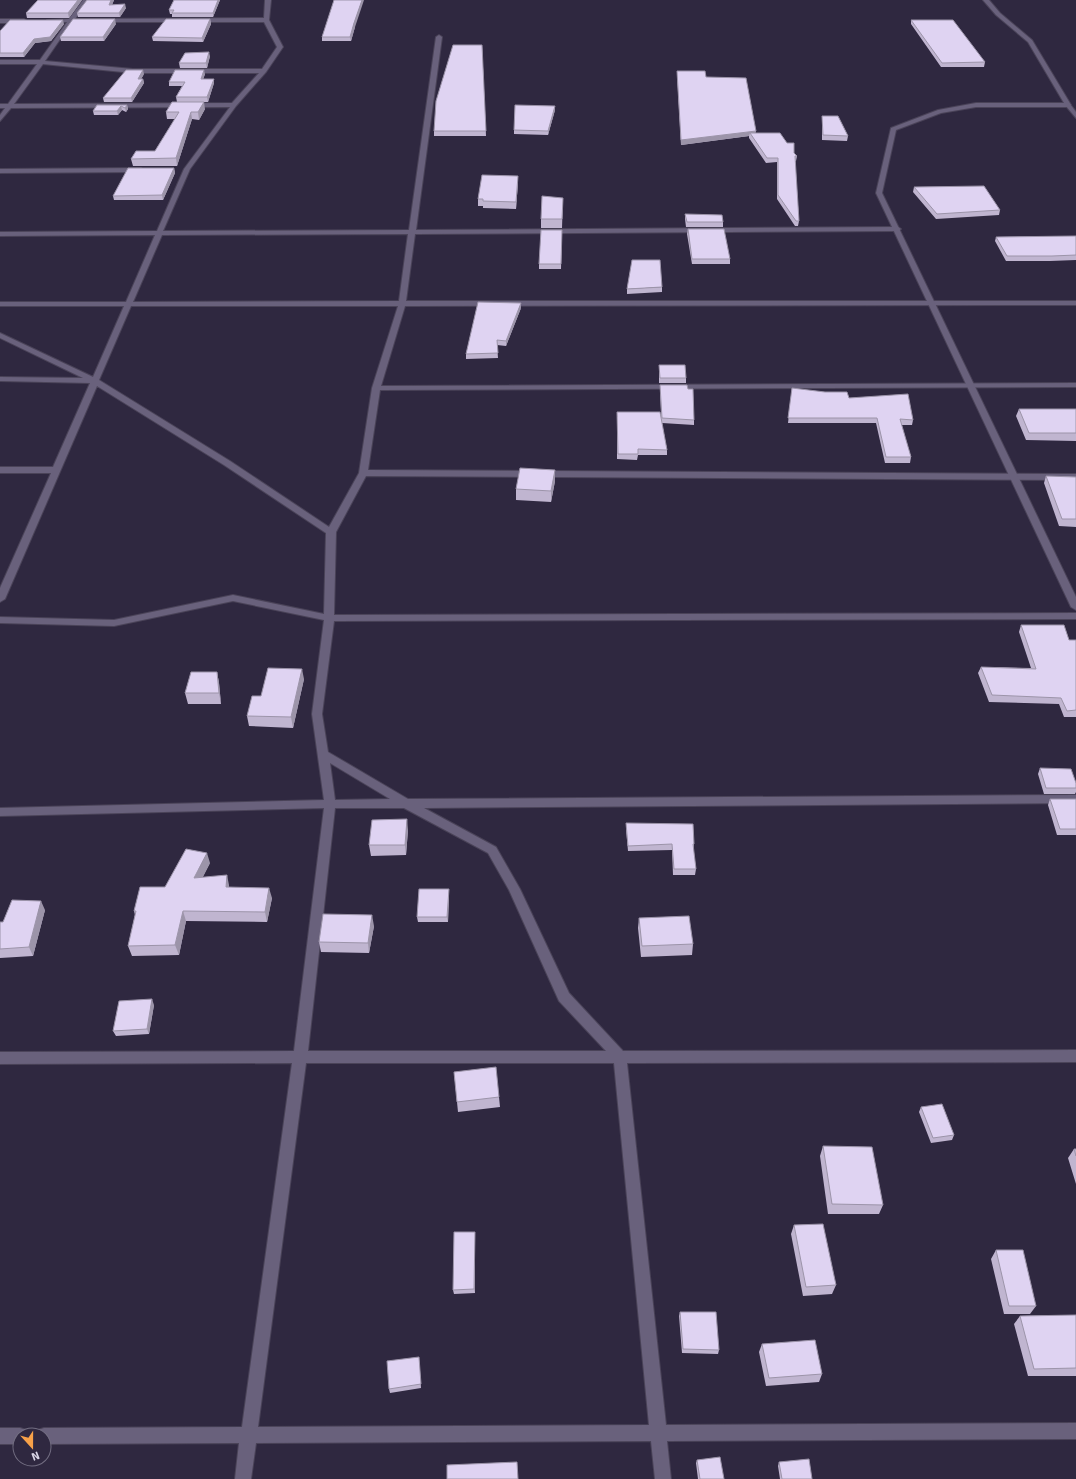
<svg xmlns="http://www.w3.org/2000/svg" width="1076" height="1479" font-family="Signika,sans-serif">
	<rect width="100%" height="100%" fill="#2f2840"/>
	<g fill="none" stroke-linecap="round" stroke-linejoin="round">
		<defs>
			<path id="minor" d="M83,0h6l-14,19 189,-1 1,-18h6l-2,20 14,27 -17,25 -30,34 -46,63 -27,62 246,-1 27,-193 3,-2 3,2 -26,193 482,-3 3,2 -3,2 -483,3 -9,67h670v4l-671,1 -24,80 695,-3v4l-696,3 -12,80 708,4v6l-710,-4 -30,56 -2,83 742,-2v6l-742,2 -12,93 6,38 80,47 668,-4v8l-652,5 72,39 24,42 49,104 54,58 453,-1v12l-449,1 39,362 410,-2v16l-409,2 4,38h-16l-4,-38 -395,2 -5,36h-16l4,-36 -195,1v-9h-8l2,-5 6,-2 198,-1 50,-364 -292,1v-12l294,-1 30,-243 -324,8v-8l324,-8 -12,-86 12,-94 -91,-19 -119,25 -114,-3v-6l114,3 119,-25 91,19 2,-81 -102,-68 -127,-79 -92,213 -5,3v-14l51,-115h-51v-6h53l37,-84 -90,-2v-4l83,1 -83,-40v-5l93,44 31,-71h-124v-4h126l29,-67 -155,1v-4l157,-1 27,-62 46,-62 -219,1 -11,13v-6l5,-7h-5v-4h8l29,-40h-37v-4h40l27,-38 -18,1 -2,-3 22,-1zM72,22h192l13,25 -15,22h-129l-88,-8zM43,64l90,9h126l-27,30 -218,1zM408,234l-9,67 -266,1 29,-67zM131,306h267l-26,82 -13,85 -30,54 -99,-66 -131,-81zM330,763l60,36 -55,1zM335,808h69l84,45 21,37 50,111 47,50h-298zM306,1063h308l35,362 -391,2z
				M0,19h24l3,2 -3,2h-24z
				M1066,104h4l6,8v6l-10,-12z
				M0,169l141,-1 3,2 -3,2 -141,1z
				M0,1428h20l6,2 2,5h-8v9h-20z"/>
			<path id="tertiary" d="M983,0h6l11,13 32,27 39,65 -3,2h-92l-35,6 -45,17 -14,63 194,404v13l-5,-3 -195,-414 15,-65 47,-18 38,-7h88l-36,-61 -32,-27z"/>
		</defs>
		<use href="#minor" stroke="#4a4358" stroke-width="2"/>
		<use href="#tertiary" stroke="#4a4358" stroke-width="2"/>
		<use href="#minor" fill="#69617c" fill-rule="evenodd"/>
		<use href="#tertiary" fill="#69617c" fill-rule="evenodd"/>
	</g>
	<path fill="#c0b5d0" d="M82,0l-13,18h-42l-1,-5z
		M87,0h27l-2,5 14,3 -6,9h-42l-1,-4z
		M174,0h46l-7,17h-41v-3h-2l-1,-4z
		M210,19l1,5 -8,18 -50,-1 -1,-4z
		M911,20l74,42 -1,5h-43l-30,-43z
		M64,24l-13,17 -16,2 -11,14h-24v-26z
		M116,24l-12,17h-43l-1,-4z
		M355,27l-4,14h-29v-4z
		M482,45l4,91h-52v-5z
		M210,56l-3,12h-27l-1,-5z
		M677,71l29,6 50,54 -1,2 39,20 3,3 -1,5h-1l4,60 -1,5h-3l-18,-27v-37l-11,1 -17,-25v-2l-68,9 -4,-70z
		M144,74l-3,5h2l1,4 -12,19h-28l-1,-4z
		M205,74l-2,5h11v4l-6,19h-31l-1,-5 6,-11h-13v-4z
		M127,105l1,4 -2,3 -4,-2 -4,5h-24l-1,-4z
		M205,109l-6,11 -7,-1 -15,47h-44l-2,-7 24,-8 20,-32h-8l-1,-7z
		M555,110l-7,25 -34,-1v-4z
		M822,116l26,20 -1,5 -25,-1z
		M174,168l1,5 -12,27h-49l-1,-4z
		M518,176v6l-2,27 -33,-1v-2h-5v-7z
		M914,187l86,23 -1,5 -63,4 -23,-27z
		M563,198l-1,30h-21v-9z
		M685,214l38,8v5h-37l-1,-8z
		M688,229l42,30v5h-38l-5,-30z
		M562,230l-1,39h-22v-5z
		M1076,236v24l-26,1h-44l-11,-20 1,-4z
		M662,287v5l-35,2v-5z
		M521,308l-15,38 -9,-1 1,13 -32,1v-5z
		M659,365l27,13v5h-27z
		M660,385l28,4 6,31v5l-32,-2 5,27v5h-29l-1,5 -20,-1v-42l44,-3 -1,-24z
		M792,388l57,10 64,22 -1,5h-11l10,32 -1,6h-25l-9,-40h-88z
		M1019,409h57v32l-50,-1 -10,-24z
		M1046,476l30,1v50l-17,-1 -15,-43z
		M555,481l-4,21 -35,-2v-11z
		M1021,625l48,15h7v77h-12l-5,-13 -70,-2 -11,-29 3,-6 50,1 -12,-36z
		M217,672l2,11 2,21h-33l-3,-11z
		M304,679l-11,49 -44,-2 -2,-10 14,-20z
		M1040,768l36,15v9l-1,2h-31l-6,-20z
		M1050,799h26v36h-19l-9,-30z
		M626,823l68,21 -1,5 3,20 -1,6h-22l-1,-25 -44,1 -2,-22z
		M408,830l-2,25 -35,1 -2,-11z
		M210,863l-8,15 27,7v2l43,11 -5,24 -81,-1 -7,34 -47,1 -4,-10 7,-31 -1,-4 31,-24z
		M449,894l-1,28h-30l-1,-5z
		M45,910l-12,46 -33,2v-36h3z
		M639,918l54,26 -1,11 -51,2 -3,-29z
		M374,926l-5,27 -48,-1 -2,-10z
		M154,1005l-5,29 -33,2 -3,-5z
		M454,1072l45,25 1,10 -42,5z
		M921,1107l33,28 -2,5 -21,3 -12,-31z
		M823,1146l60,59 -4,9h-51l-8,-58z
		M1074,1149h2v35l-8,-26z
		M794,1225l42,60 -4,9 -29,2 -12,-62z
		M475,1232v61l-21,1 -1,-4z
		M996,1250l40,56 -6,8h-26l-13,-55z
		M680,1312l39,38 -1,4 -36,-1 -3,-37z
		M1076,1315v61h-48l-14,-52 6,-8z
		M762,1344l60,30 -3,8 -53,4 -7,-34z
		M419,1361l2,27 -31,5 -1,-4z
		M697,1460l27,19h-26l-2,-16z
		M779,1462l33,17h-32l-2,-13z"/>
	<path fill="#9c94a9" d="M78,0h4l-13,18 -1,-5z
		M111,0h3l-4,9 -1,-4z
		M218,0h2l-7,17v-4z
		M362,0h2l-9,27 -4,14 -1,-4 4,-14z
		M125,4l1,4 -6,9 -1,-4z
		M115,19l1,5 -12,17 -1,-4z
		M210,19l1,5 -8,18 -1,-4z
		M63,20l1,4 -13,17 -16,2 -11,14 -1,-4 11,-14z
		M209,52l1,4 -3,12 -1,-5z
		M143,70l1,4 -5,9 -1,-4z
		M204,70l1,4 -3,9 -1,-4z
		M143,79l1,4 -12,19 -1,-4z
		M214,79v4l-6,19 -1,-5z
		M204,102l1,7 -6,11 -1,-8z
		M127,105l1,4 -2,3 -1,-4z
		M121,106l1,4 -4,5 -1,-4z
		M555,106v4l-7,25v-4z
		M191,112l1,7 -15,47 -1,-8z
		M756,131l-1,5 -5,-3 -1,3 -68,9v-5z
		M174,168l1,5 -12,27 -1,-5z
		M518,176v6l-2,27v-7z
		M521,303v5l-15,38v-5z
		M555,470v11l-4,21v-11z
		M302,669l2,10 -11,49 -2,-11z
		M217,672l2,11 2,21 -2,-11z
		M407,819l1,11 -2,25 -1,-10z
		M207,853l3,10 -13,26 -3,-11z
		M227,875l2,10v13l-3,-11z
		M269,888l3,10 -5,24 -2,-10z
		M449,889v5l-1,28 -1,-5z
		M41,901l4,9 -12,46 -4,-9z
		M183,911l3,10 -7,34 -4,-10z
		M372,915l2,11 -5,27 -1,-10z
		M152,999l2,6 -5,29 -2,-5z
		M475,1232v61l-1,-4z"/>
	<path fill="#dfd3f2" stroke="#9c94a9" d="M38,0h40l-10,13h-42z
		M87,0h24l-2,5 16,-1 -6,9h-42z
		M174,0h44l-5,13h-41l2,-3h-5z
		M334,0h28l-8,23 -4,14h-28z
		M73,19h42l-12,18h-43z
		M166,19h44l-8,19 -50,-1z
		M10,20h53l-13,17 -16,2 -11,14h-23v-22z
		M911,20h42l32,42 -43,1z
		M453,45h29l4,86h-52l2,-30z
		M209,52l-3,11h-27l6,-10z
		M126,70h17l-5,9h5l-12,19h-28z
		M175,70h29l-3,9h13l-7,18h-31l9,-15h-16z
		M677,71h28l1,6 40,1 10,53 -75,9z
		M172,102h32l-6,10h-7l-15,46 -45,1 5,-8h19l24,-39h-13z
		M97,105h30l-2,3 -4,-2 -4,5h-24z
		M515,105l40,1 -7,25 -34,-1z
		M822,116h16l10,20 -25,-1z
		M750,133h30l7,10h7v10l3,3h-2l4,65h-3l-18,-26v-37h-11z
		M128,168h46l-12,27 -49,1z
		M482,175l36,1 -2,26 -33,-1v-2h-5z
		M984,186l16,24 -63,4 -23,-27z
		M542,196l21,2 -1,21h-21z
		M685,214l37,1 1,7h-36z
		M688,229h36l6,30h-38z
		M541,230h21l-1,34h-22z
		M1076,236v19l-24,1h-45l-11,-19z
		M632,260h28l2,27 -35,2z
		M478,302l43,1 -15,38 -9,-1 1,13 -32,1z
		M659,365h26l1,13h-26z
		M660,385h27l1,4h5l1,31 -32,-2z
		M792,388l33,4h22l2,6 59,-4 5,26 -13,-1 11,38h-25l-9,-39h-89z
		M1019,409h57v24h-47z
		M617,412h43l7,38 -29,-1v5h-20z
		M520,468l35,2 -4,21 -35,-2z
		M1046,476l30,1v42h-14z
		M1021,625h43l5,15h7v70l-9,1 -6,-13 -69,-3 -11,-28 55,2z
		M268,668l34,1 -11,48 -44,-1 5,-20h9z
		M191,672h26l2,21h-34z
		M1040,768l31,1 5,14v5h-30z
		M1050,799h26v30h-16z
		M407,819l-2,26h-36l3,-25z
		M626,823l67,1 1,20h-1l3,25h-22l-2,-25 -44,2z
		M186,849l21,4 -13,25 33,-3 -1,12 43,1 -4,24 -82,-1 -8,34 -47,1 8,-35h-2l6,-24h25z
		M419,889h30l-2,28h-30z
		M12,900l29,1 -12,46 -29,2v-27h3z
		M323,914l49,1 -4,28 -49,-1z
		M689,916l4,28 -51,2 -3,-28z
		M152,999l-5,30 -34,2 6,-30z
		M496,1067l3,30 -42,5 -3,-30z
		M942,1104l12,31 -21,3 -12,-31z
		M823,1146l49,1 11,58 -51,-1z
		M1074,1149h2v7z
		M823,1224l13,61 -30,2 -12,-62z
		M454,1232h21l-1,57 -21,1z
		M996,1250h27l13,56h-27z
		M680,1312h36l3,38 -36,-1z
		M1076,1315v53l-42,1 -14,-53z
		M815,1340l7,34 -53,4 -7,-34z
		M419,1357l2,27 -32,5 -2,-28z
		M720,1457l4,22h-24l-3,-19z
		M809,1459l3,20h-30l-3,-17z
		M517,1462l1,17h-71v-14z"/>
	<g transform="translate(32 1447) rotate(159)"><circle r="19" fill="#2f2840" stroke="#736e82"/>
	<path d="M0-3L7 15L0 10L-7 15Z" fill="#f7a149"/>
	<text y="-6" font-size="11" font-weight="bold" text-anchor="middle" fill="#dad6e6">N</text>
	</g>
</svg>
